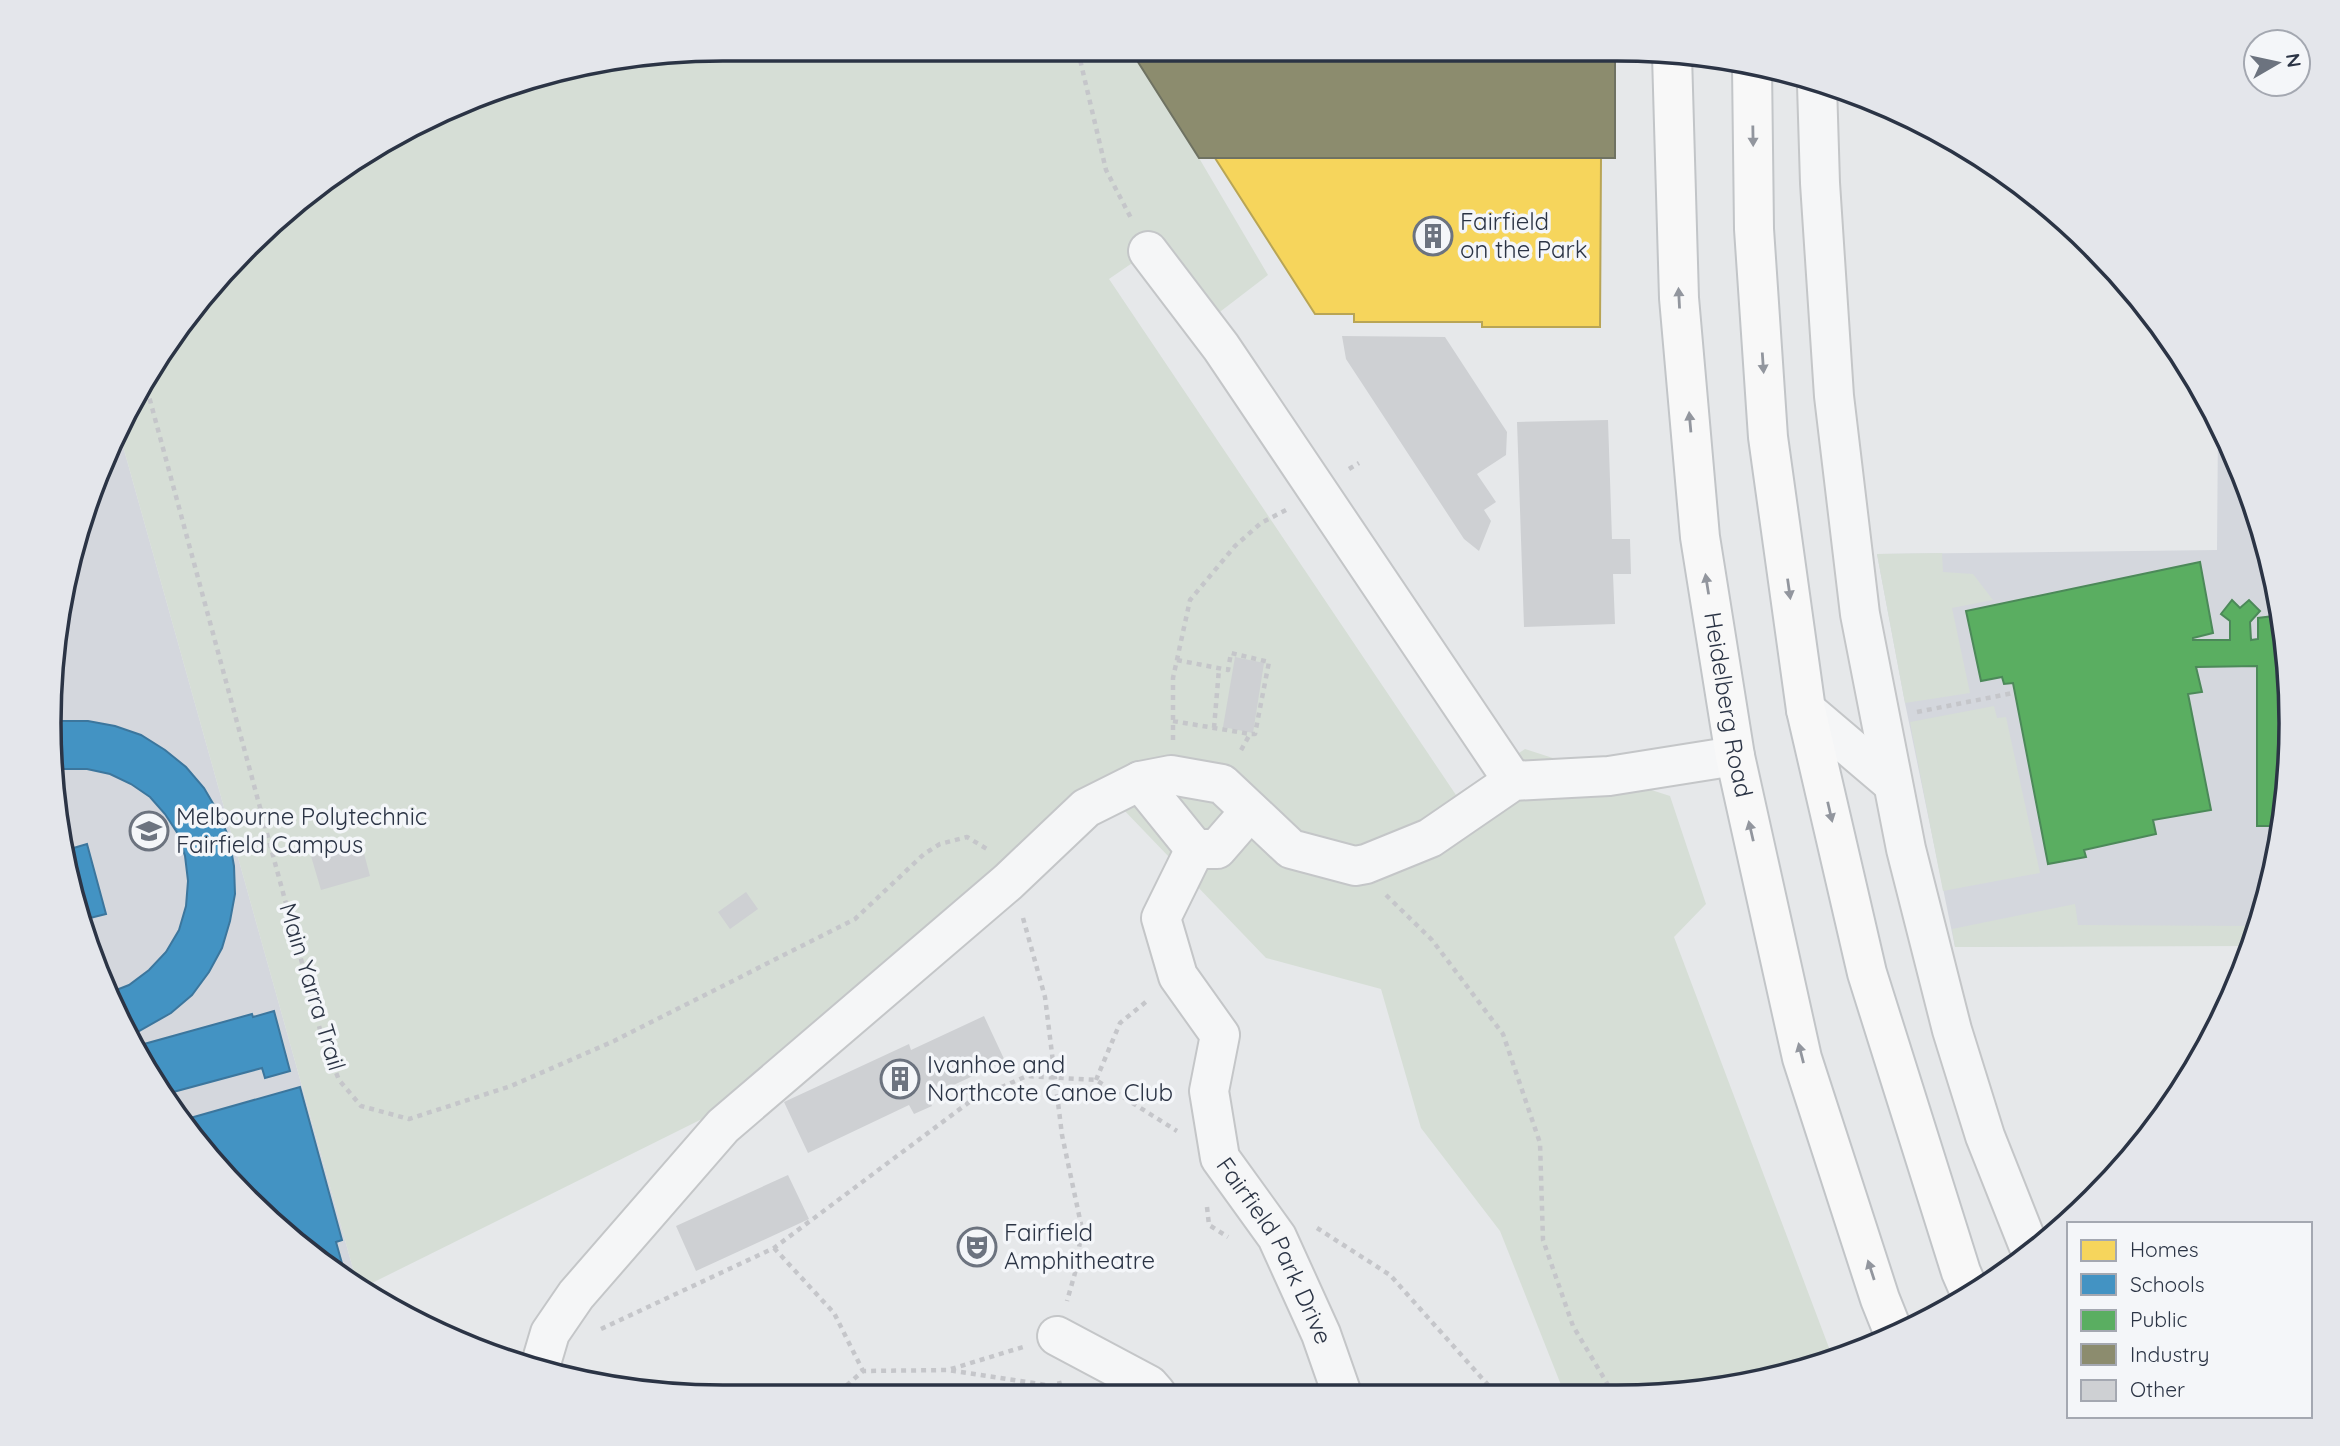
<svg xmlns="http://www.w3.org/2000/svg" width="2340" height="1446" font-family="Quicksand,sans-serif">
	<rect width="100%" height="100%" fill="#e6e8ea"/>
	<path fill="#d4d7dd" d="M2218,424l37,82 30,129 5,132 -22,130 -18,48 -295,2 -50,-244 -28,-149 340,-4z
		M121,439l236,844 -44,-25 -150,-160 -78,-159 -36,-216 36,-216z"/>
	<path fill="#d6ded6" d="M723,49l408,2 68,107 69,117 -60,46 -51,-75 -48,33 347,516 69,-46 145,47 36,108 -32,33 160,424 -173,35 -96,-1 -65,-164 -79,-103 -40,-139 -115,-31 -169,-176 -391,335 -342,170 -7,-4 -236,-844 67,-126 125,-125 194,-103z
		M1942,553l1,19 30,2 20,26 -41,8 18,85 -65,10 -28,-149z
		M1994,706l3,12 9,-1 34,156 -97,18 -33,-169z
		M2075,904l3,21 179,1 -7,20 -295,1 -3,-18z"/>
	<path fill="#f6d55c" stroke="#b9a555" stroke-width="2" d="M1215,158h386l-1,169h-118v-5h-128v-8h-39z"/>
	<path fill="#4393c3" stroke="#3c769d" stroke-width="2" d="M60,721h28l27,5 26,9 24,15 21,17 18,21 14,24 11,26 5,28 1,28 -5,27 -8,27 -13,24 -17,23 -21,18 -39,22 -21,-43 18,-7 20,-15 17,-18 13,-22 7,-24 2,-25 -3,-25 -7,-22 -13,-20 -15,-17 -19,-13 -21,-10 -23,-5h-30l-8,-46z
		M87,844l19,70 -24,6 -12,-71z
		M274,1011l16,60 -25,7 -3,-10 -100,27 -25,-49 115,-32 1,3z
		M300,1087l42,153 -6,2 9,32h-4l-28,-16 -130,-138z"/>
	<path fill="#5aae61" stroke="#4c8959" stroke-width="2" d="M2200,562l13,71 -20,5v2h37v-19l-9,-7 11,-14 8,8 9,-8 11,11 -10,11 1,18 7,-1v-21l23,-3 4,20 5,132 -10,59h-23v-160l-61,1 6,25 -14,2 23,116 -58,10 3,14 -72,16 2,7 -38,7 -35,-181 -9,1 -2,-7 -21,4 -15,-70z"/>
	<path fill="#8c8c6e" stroke="#6f7262" stroke-width="2" d="M1131,51l484,3v104h-416z"/>
	<path fill="#ced0d3" d="M1342,336l103,1 62,95 -1,23 -29,19 19,28 -12,8 7,11 -12,30 -15,-12 -118,-180z
		M1608,420l4,119h18l1,35h-18l2,50 -91,3 -7,-205z
		M1235,657l29,6 -11,70 -30,-6z
		M361,842l9,34 -49,14 -10,-34z
		M746,892l12,17 -28,20 -12,-17z
		M984,1016l21,45 -77,36 4,9 -18,8 -5,-9 -101,48 -24,-51 125,-58 2,6z
		M788,1175l21,44 -113,52 -20,-45z"/>
	<g fill="none" stroke-linecap="round" stroke-linejoin="round">
		<defs>
			<g id="minor">
				<path d="M1817,85l3,98 14,213 26,218 46,235 46,181 33,106 46,116"/>
				<path d="M1148,251l73,96 292,434"/>
				<path d="M1806,710l86,73"/>
				<path d="M1140,781l55,68"/>
				<path id="s1" d="M1195,849l-34,69 17,58 42,59 -11,56 11,67 57,79 44,97 21,60"/>
				<path d="M1195,849h22l33,-38"/>
				<path d="M1057,1336l92,49 7,8"/>
				<path d="M542,1360l8,-27 26,-38 147,-169 285,-244 78,-74 54,-27 31,-6 51,9 69,65 64,17 11,-2 64,-26 83,-57 96,-5 126,-20"/>
			</g>
			<g id="major">
				<path id="s2" d="M1672,55l7,243 21,239 35,219 67,302 78,241 14,35"/>
				<path d="M1752,67l2,162 14,208 38,273 61,263 94,299 10,23"/>
			</g>
		</defs>
		<use href="#minor" stroke="#c4c6c8" stroke-width="42"/>
		<use href="#major" stroke="#c2c5c8" stroke-width="42"/>
		<path stroke="#c5c6ca" stroke-width="4.5" stroke-dasharray="5 5" stroke-linecap="butt" d="M1078,51l28,119 26,50
			M147,389l175,648 17,43 22,26 48,13 102,-33 103,-45 241,-122 69,-65 16,-10 27,-7 20,12
			M1349,469l10,-6
			M1177,660l51,10 3,-17 38,9 -14,72h-5l-10,18
			M1917,712l96,-19
			M1173,721l77,13
			M1214,728l5,-59
			M1173,740v-62l17,-78 45,-54 26,-23 25,-13
			M1386,895l46,45 71,94 37,109 3,97 30,86 41,69
			M1023,918l22,79 17,138 20,94 -7,44 -8,28
			M1096,1080l24,-57 27,-22
			M1207,1207l2,18 19,12
			M1317,1228l73,47 107,120
			M774,1248l60,65 29,58
			M601,1329l173,-81 198,-148 55,-24 69,4 81,51
			M951,1369l72,-22
			M1059,1381l3,12
			M839,1392l24,-21 85,-1 111,17"/>
		<use href="#minor" stroke="#f5f6f7" stroke-width="38"/>
		<use href="#major" stroke="#f8f8f8" stroke-width="38"/>
	</g>
	<defs><path id="oneway-solid" d="M-6-.8H1V-3.2L6.5 0L1 3.2V.8H-6Z" transform="scale(1.75)"/></defs>
	<g fill="#92969e">
		<use href="#oneway-solid" transform="translate(1753 136) rotate(89)"/>
		<use href="#oneway-solid" transform="translate(1679 298) rotate(-93)"/>
		<use href="#oneway-solid" transform="translate(1763 363) rotate(86)"/>
		<use href="#oneway-solid" transform="translate(1690 422) rotate(-95)"/>
		<use href="#oneway-solid" transform="translate(1707 584) rotate(-99)"/>
		<use href="#oneway-solid" transform="translate(1789 589) rotate(82)"/>
		<use href="#oneway-solid" transform="translate(1830 812) rotate(77)"/>
		<use href="#oneway-solid" transform="translate(1751 831) rotate(-103)"/>
		<use href="#oneway-solid" transform="translate(1801 1053) rotate(-104)"/>
		<use href="#oneway-solid" transform="translate(1871 1270) rotate(-108)"/>
	</g>
	<defs>
		<symbol id="building-ring" viewBox="-11 -11 22 22"><circle r="9.5" fill="#f4f6f9" stroke="#6c737f" stroke-width="1.5"/><path d="M-4-6H4V6H1V3H-1V6H-4ZM-2.5-4.3h1.7v1.8h-1.7ZM.8-4.3h1.7v1.8H.8ZM-2.5-1h1.7V.8h-1.7ZM.8-1h1.7V.8H.8Z" fill="#6c737f"/></symbol>
		<symbol id="university-ring" viewBox="-11 -11 22 22"><circle r="9.5" fill="#f4f6f9" stroke="#6c737f" stroke-width="1.5"/><path d="M0-5L7-2L0 1L-7-2ZM-4 1L0 2.5L4 1V4Q0 6-4 4Z" fill="#6c737f"/></symbol>
		<symbol id="theatre-ring" viewBox="-11 -11 22 22"><circle r="9.5" fill="#f4f6f9" stroke="#6c737f" stroke-width="1.5"/><path d="M-5-5.5Q0-4 5-5.5V0Q5 5 0 6Q-5 5-5 0ZM-3.3-2.5H-1v1.5H-3.3ZM1-2.5H3.3v1.5H1ZM-2.8 1Q0 5.5 2.8 1Z" fill="#6c737f"/></symbol>
	</defs>
	<g fill-rule="evenodd">
		<use href="#building-ring" x="1411" y="214" width="44" height="44"/>
		<use href="#university-ring" x="127" y="809" width="44" height="44"/>
		<use href="#building-ring" x="878" y="1057" width="44" height="44"/>
		<use href="#theatre-ring" x="955" y="1225" width="44" height="44"/>
	</g>
	<g text-anchor="middle" stroke-width="7" stroke-linejoin="round" paint-order="stroke">
		<g font-size="24" fill="#2b3445" stroke="#f4f6f9" text-anchor="start">
			<text x="1460" y="230">Fairfield<tspan x="1460" dy="28">on the Park</tspan></text>
			<text x="176" y="825">Melbourne Polytechnic<tspan x="176" dy="28">Fairfield Campus</tspan></text>
			<text x="927" y="1073">Ivanhoe and<tspan x="927" dy="28">Northcote Canoe Club</tspan></text>
			<text x="1004" y="1241">Fairfield<tspan x="1004" dy="28">Amphitheatre</tspan></text>
		</g>
		<g font-size="24" fill="#2b3445" stroke="#f4f6f9">
			<text dy="8" stroke="none"><textPath href="#s2" startOffset="653">Heidelberg Road</textPath></text>
			<text transform="translate(312 987) rotate(73)" y="8">Main Yarra Trail</text>
			<text dy="8" stroke="none"><textPath href="#s1" startOffset="443">Fairfield Park Drive</textPath></text>
		</g>
	</g>
	<path d="M0 0H2340V1446H0ZM723 61H1617A662 662 0 0 1 2279 723V723A662 662 0 0 1 1617 1385H723A662 662 0 0 1 61 723V723A662 662 0 0 1 723 61Z" fill="#e4e6eb" fill-rule="evenodd"/>
	<path fill="none" stroke="#2b3445" stroke-width="3.5" d="M723 61H1617A662 662 0 0 1 2279 723V723A662 662 0 0 1 1617 1385H723A662 662 0 0 1 61 723V723A662 662 0 0 1 723 61Z"/>
	<rect x="2067" y="1222" width="245" height="196" fill="#f4f6f9" stroke="#a4a8b1" stroke-width="2"/>
	<rect x="2081" y="1240" width="35" height="21" fill="#f6d55c" stroke="#a4a8b1" stroke-width="2"/>
	<text x="2130" y="1257" font-size="21" fill="#2b3445">Homes</text>
	<rect x="2081" y="1274" width="35" height="21" fill="#4393c3" stroke="#a4a8b1" stroke-width="2"/>
	<text x="2130" y="1292" font-size="21" fill="#2b3445">Schools</text>
	<rect x="2081" y="1310" width="35" height="21" fill="#5aae61" stroke="#a4a8b1" stroke-width="2"/>
	<text x="2130" y="1327" font-size="21" fill="#2b3445">Public</text>
	<rect x="2081" y="1344" width="35" height="21" fill="#8c8c6e" stroke="#a4a8b1" stroke-width="2"/>
	<text x="2130" y="1362" font-size="21" fill="#2b3445">Industry</text>
	<rect x="2081" y="1380" width="35" height="21" fill="#ced0d3" stroke="#a4a8b1" stroke-width="2"/>
	<text x="2130" y="1397" font-size="21" fill="#2b3445">Other</text>
	<g transform="translate(2277 63) rotate(81)"><circle r="33" fill="#f4f6f9" stroke="#a4a8b1" stroke-width="2"/>
	<path d="M0-5L12 26L0 18L-12 26Z" fill="#6c737f"/>
	<text y="-10" font-size="19" font-weight="bold" text-anchor="middle" fill="#2b3445">N</text>
	</g>
</svg>
